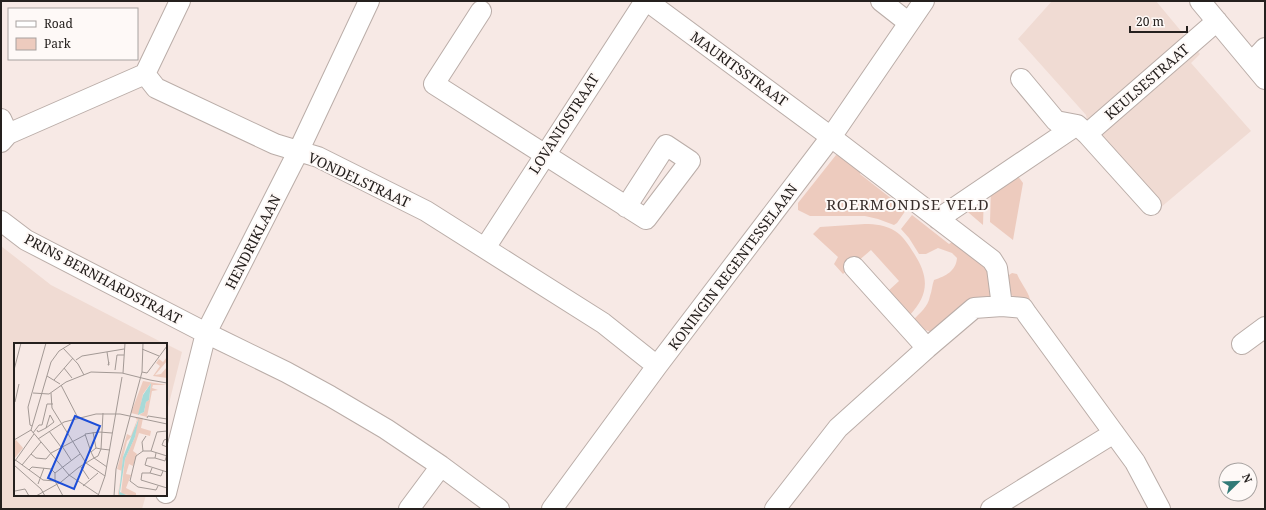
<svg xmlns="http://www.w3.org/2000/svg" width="1266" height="510" font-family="'Noto Serif',serif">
	<rect width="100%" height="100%" fill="#f7e9e5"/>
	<path fill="#f0dbd3" d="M1052,1h104l44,53 -9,9 60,68 -98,83 -60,-66 -7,-33 -68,-76z
		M1,246l50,39 114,59h-150v151h131l-4,14h-141z
		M166,344l16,8 -16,63z"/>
	<path fill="#edcbbe" d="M836,155l6,1 20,14 -2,4 46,36 -9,13 -3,2 -16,-6 -13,-3h-55l-12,-6v-7z
		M1015,172l8,11 -10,57 -23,-18 1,-34z
		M984,192l-1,33 -21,-18z
		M912,215l37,29 5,-3 33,28 5,29 -58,33c-10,1 -14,-4 -21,-11 7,-7 15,-13 17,-24 2,-5 2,-11 4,-16 12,-4 22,-9 23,-22l-5,-5 -14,-5 -12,6h-7l-10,-16 -8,-9z
		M865,224c10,0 21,1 30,7 8,5 13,13 18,21 16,24 17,42 -4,64l-22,-24 12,-11 -28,-31 -28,24 -9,-10 4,-7 -25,-23 7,-7z
		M1012,273l5,1c5,12 13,18 14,31l-20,-10c-3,-7 -3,-13 -2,-20z"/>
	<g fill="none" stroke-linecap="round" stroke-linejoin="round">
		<defs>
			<path id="minor" d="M647,1l184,136 161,123 5,8 5,38
				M881,1l28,22
				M1200,1l65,78
				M481,11l-47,73 212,135 44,-58 -24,-16 -40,62
				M1252,62l13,-14
				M145,74l35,-73
				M1021,79l35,42 21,4 10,9 130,-113
				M1,119l7,15
				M1087,134l64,71
				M1,142l7,-8 137,-60 11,14 119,56 43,13 108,54 177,112 54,43
				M938,219l139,-94
				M1,221l25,19 180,93 80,39 44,24 56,33 55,37 58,43
				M485,248l160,-247
				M854,267l73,81
				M1242,344l23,-17
				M166,493l40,-160 92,-181 71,-151
				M409,509l32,-43
				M552,509l105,-143 174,-229 93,-136
				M775,509l63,-81 89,-80 47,-40 28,-2 21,2 4,6 108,148 25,47
				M991,509l123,-76"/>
		</defs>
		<use href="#minor" stroke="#baada8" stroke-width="22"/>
		<use href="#minor" stroke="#fff" stroke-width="20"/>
	</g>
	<g text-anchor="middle" stroke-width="4" stroke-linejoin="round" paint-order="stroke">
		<g font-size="14" fill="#25201e" stroke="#fef9f7">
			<text transform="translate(739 69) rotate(36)" y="5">MAURITSSTRAAT</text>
			<text transform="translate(1147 82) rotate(-41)" y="5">KEULSESTRAAT</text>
			<text transform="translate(564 124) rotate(-57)" y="5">LOVANIOSTRAAT</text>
			<text transform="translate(359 180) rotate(25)" y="5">VONDELSTRAAT</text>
			<text transform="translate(253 242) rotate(-63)" y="5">HENDRIKLAAN</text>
			<text transform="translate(733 267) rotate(-53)" y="5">KONINGIN REGENTESSELAAN</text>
			<text transform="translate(103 279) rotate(28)" y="5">PRINS BERNHARDSTRAAT</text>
		</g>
		<g font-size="15" letter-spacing="1" fill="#382e2b" stroke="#fef9f7">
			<text x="908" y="210">ROERMONDSE VELD</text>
		</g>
	</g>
	<g transform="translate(14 343)">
		<rect width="153" height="153" fill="#f7e9e5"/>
		<path d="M153,14v4l-12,14 6,-1 6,-7v11l-14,-2 7,-10 -4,-3 3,-4 4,3zM129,38l24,4h-14l-1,3 6,2 -6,1 -5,26 -16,-4zM137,40l-2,17 -3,2 -2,10 -5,3 4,-21zM121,74l8,1 -2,10 10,3 -1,5 -11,-3 -6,18 4,3 -4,12 -4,-2 -3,10 5,1 -5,13 10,5v3l-15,-2 4,-35 10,-22 3,-19 -5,17 -6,6 -4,16 -1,11 -3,25 2,3h-2l-1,-2 4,-23 -5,-2 10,-35 4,2 1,-3 5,-13zM2,97l7,8 -9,11v-18z" fill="#edcbbe" fill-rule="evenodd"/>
		<path d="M137,40l-2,17 -3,2 -2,10 -6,3 5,-20zM125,75l-4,19 -10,22 -5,33 8,4h-7l-2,-2 4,-37z" fill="#a7dad8"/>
		<path fill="none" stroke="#a39995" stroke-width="1" d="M49,5l15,16 6,11M128,6l17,7M93,9l2,13h-1l1,-3M62,17l6,-4 42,-7M50,25l8,10M0,27l7,-27M101,27l2,-15h7M128,29l5,1 20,-27M109,30l2,-30M33,33l13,8M40,37l19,-22M136,37l17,3M47,42l17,33M19,50l16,1 17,-12 25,-10 31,1 28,7M37,50l1,15 34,55 19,13M1,59l4,-18M89,70l-2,36 9,1M133,75l1,-2 19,3M18,83l-2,-1 -2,-18 18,-64M17,87l20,-68 8,-11 13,-8M17,87l38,45 30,20M23,87l1,2 8,-4 8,-6 -4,-7 -4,13M35,88l12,16M153,88l-10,1 -6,19 16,5M79,89l3,16M19,90l6,-8h3l5,-21h6M24,96l26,-17 32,-8h24l47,10M153,96l-3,1 -2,5 5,2M0,97l17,-10M48,103l9,14M129,108l-1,-9 4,-6M137,108h-8l-7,5 -6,25 8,6 18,3 2,-4M77,109l-6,-18 14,-2 13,1M142,110l-1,5h-8l-2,7 22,7M17,111l5,4 10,1 5,-6 34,-18M141,115l10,3 2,-7M0,116l29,21 12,1M1,118l19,-27M0,122l27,24 4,7M8,122l19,-23M67,124l8,12M138,125l-2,5h-8l-1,7 26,8M15,127l3,-3 19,2 4,4M136,130l11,3 2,-5M24,141l6,-16M69,143l15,-13M1,148l10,-2 4,7M22,153l25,-14 17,-14 3,-2 13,-8 4,-2 3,-7 -5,-1 -5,4 3,6 13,9M49,153l-8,-15v-8l25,-19M84,153l7,-20 17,-99M100,153l2,-27 26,-97 1,-29"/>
		<path fill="#1d4ed8" fill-opacity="0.15" stroke="#1d4ed8" stroke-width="2" d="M61,73l25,10 -26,63 -26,-11z"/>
		<rect width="153" height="153" fill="none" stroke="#25201e" stroke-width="2"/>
	</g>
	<rect width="1266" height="510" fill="none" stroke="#25201e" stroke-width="4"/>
	<rect x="8" y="8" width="130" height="52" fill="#fef9f7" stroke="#a7a2a0"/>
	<rect x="16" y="21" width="20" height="6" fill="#ffffff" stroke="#a7a2a0"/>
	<text x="44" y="28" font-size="12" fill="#25201e">Road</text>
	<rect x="16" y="38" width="20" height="12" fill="#edcbbe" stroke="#a7a2a0"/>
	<text x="44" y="48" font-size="12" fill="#25201e">Park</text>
	<g transform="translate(1238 482) rotate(67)"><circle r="19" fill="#fef9f7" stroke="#a7a2a0"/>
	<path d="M0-3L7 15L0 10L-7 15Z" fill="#317a77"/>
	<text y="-6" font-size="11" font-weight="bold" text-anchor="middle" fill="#25201e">N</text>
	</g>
	<path d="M1130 26v6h57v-6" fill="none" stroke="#25201e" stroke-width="2"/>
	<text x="1136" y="26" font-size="12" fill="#25201e" stroke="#fef9f7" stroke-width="3" paint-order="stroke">20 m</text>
</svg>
